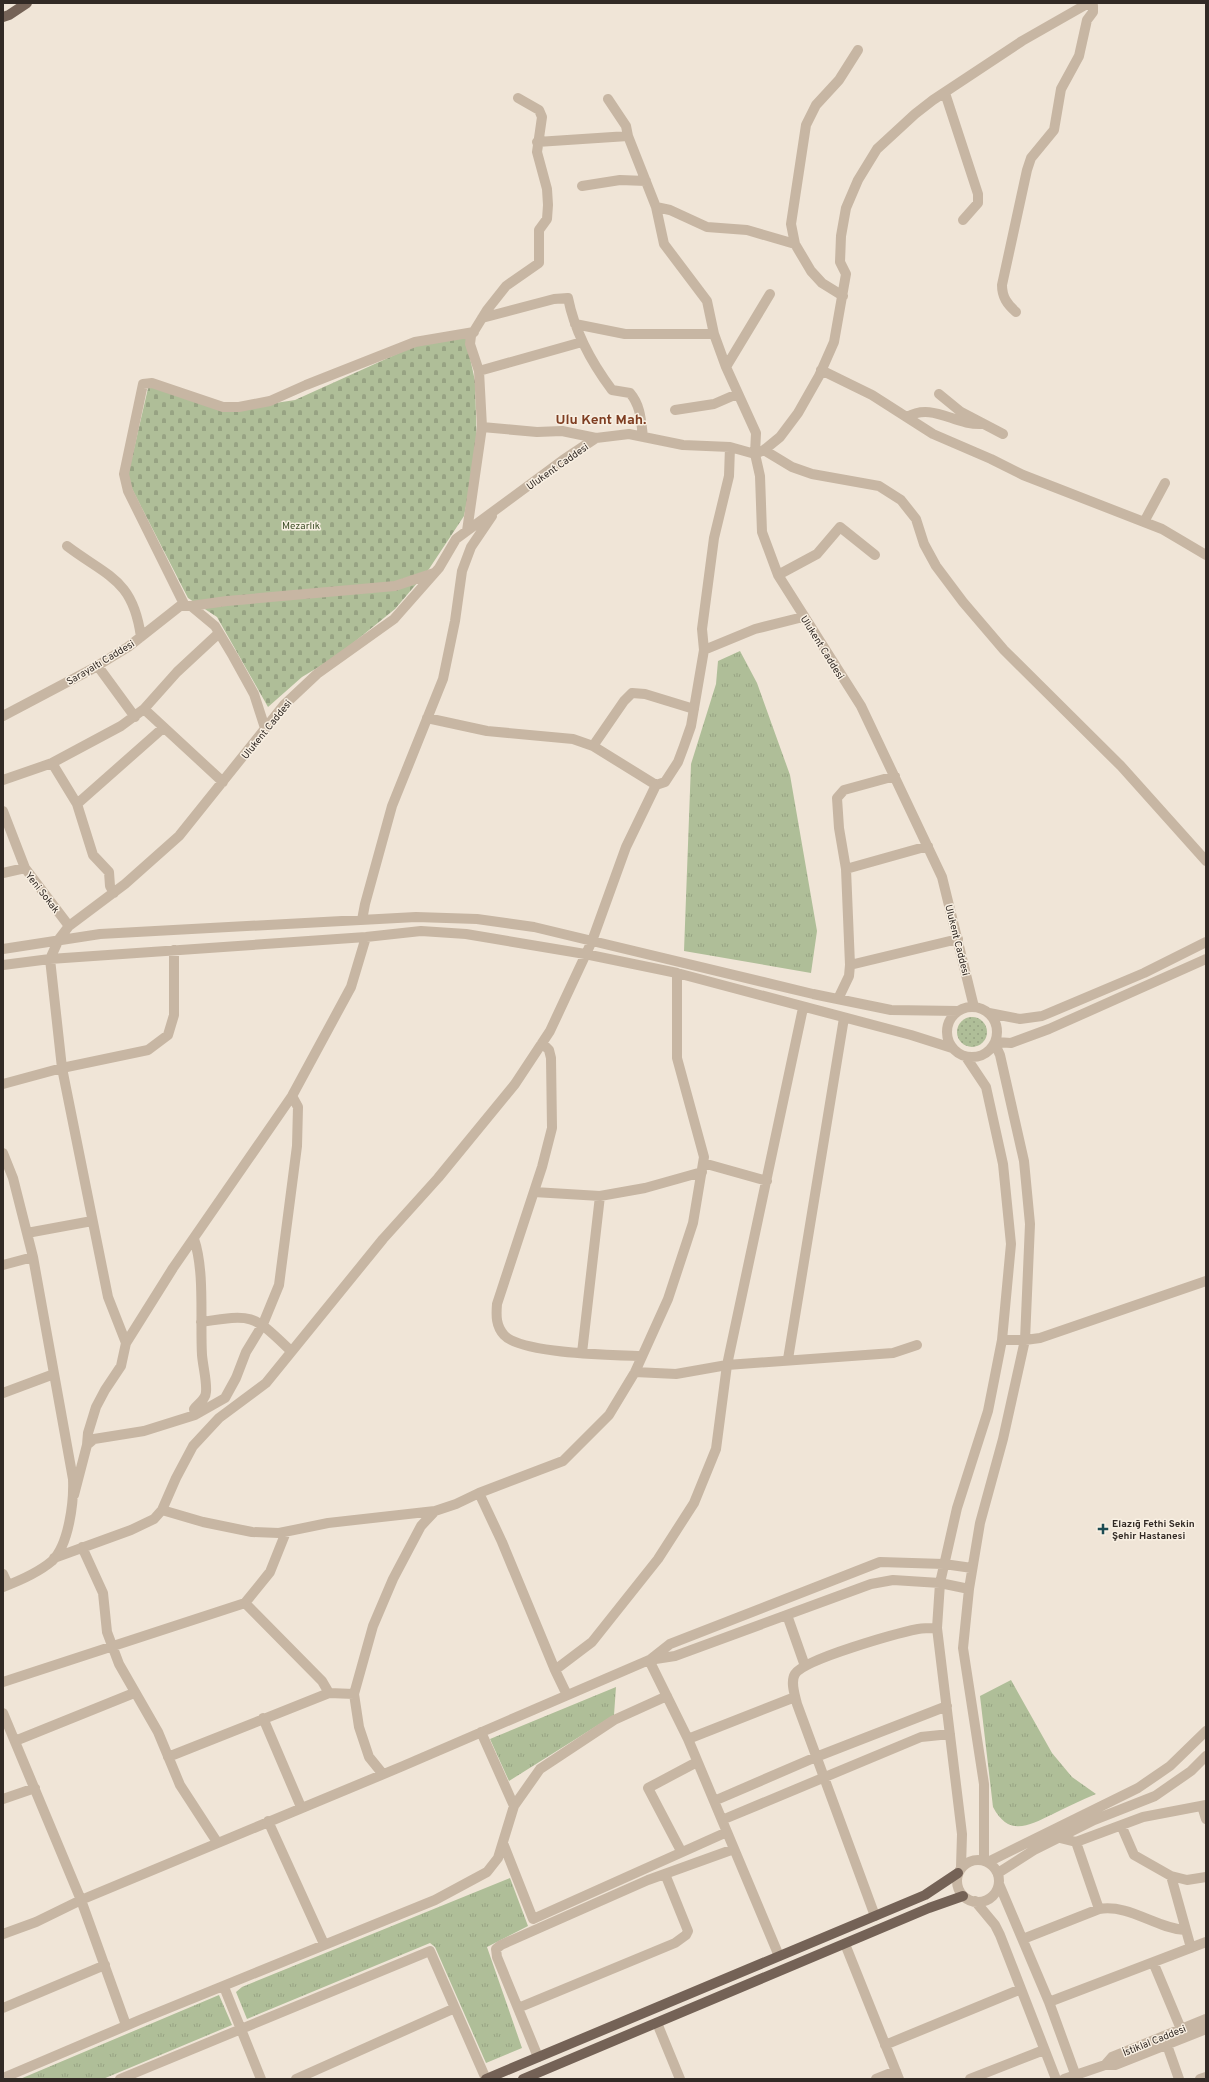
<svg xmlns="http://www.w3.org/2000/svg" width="1209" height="2082" font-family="Overpass,sans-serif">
	<defs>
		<pattern id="grass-dots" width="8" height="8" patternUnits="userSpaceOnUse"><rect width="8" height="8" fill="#afbe98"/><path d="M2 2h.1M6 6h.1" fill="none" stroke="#97a383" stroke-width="1.8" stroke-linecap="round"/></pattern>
		<pattern id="cemetery-stones" width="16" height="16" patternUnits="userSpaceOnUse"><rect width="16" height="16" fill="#afbe98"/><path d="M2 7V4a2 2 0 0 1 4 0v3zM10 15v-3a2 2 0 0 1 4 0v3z" fill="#97a383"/></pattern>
		<pattern id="park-tufts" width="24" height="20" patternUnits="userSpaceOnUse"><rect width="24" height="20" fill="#afbe98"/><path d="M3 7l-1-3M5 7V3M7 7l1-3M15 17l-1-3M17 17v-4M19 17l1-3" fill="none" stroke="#97a383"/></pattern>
	</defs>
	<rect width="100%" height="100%" fill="#f0e5d7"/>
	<path fill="url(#grass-dots)" d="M957 1032a15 15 0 1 1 30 0a15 15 0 1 1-30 0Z"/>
	<path fill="url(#cemetery-stones)" d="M465,335l10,46 2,71 -13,64 -35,53 -34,40 -58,47 -35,21 -34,30 -51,-90 -29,-19 -61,-119 22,-95 74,27 72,-11 124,-56z"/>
	<path fill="url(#park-tufts)" d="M740,651l17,32 33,92 27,156 -6,42 -127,-22 7,-187 25,-80 2,-23z
		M1011,1680l41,73 20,24 24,17c-15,6 -29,13 -43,20 -25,12 -44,23 -60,-7l-13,-111z
		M616,1687l-2,28 -105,66 -19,-42z
		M510,1878l18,48 -41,21 35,101 -36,15 -51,-116 -5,-4 -183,76 -11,-27 6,-5z
		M219,1995l13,30 -129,54h-83z"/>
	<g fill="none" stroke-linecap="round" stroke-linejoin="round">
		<path stroke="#c7b6a3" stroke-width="10" d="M945,93l33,101v9l-15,17
			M608,99l18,27 2,10
			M537,142l91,-6 28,71 8,37 43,57 7,33 12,33 30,66 -1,21 9,-4 16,-13 18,-24 21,-37 15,-34 12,-68 -6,-12 1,-26 5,-28 12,-28 19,-31 38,-35 18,-14 89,-59 65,-37 6,2v6l-6,8 -8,36 -18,33 -7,41 -23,28 -4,12 -25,115c0,12 5,19 14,27
			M582,186l38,-6 26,1
			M656,207l14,3 37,17 40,3 48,14
			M843,296l-21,-13 -11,-12 -16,-27 -4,-20 15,-99 10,-20 23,-25 19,-30
			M482,318l72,-19 14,-1c7,35 23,64 44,92l18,3c11,13 11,28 13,44
			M575,324l50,10h89
			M726,367l44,-73
			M821,370l51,25 61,39 58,25 32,16 139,54 44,26
			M479,371l103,-29
			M939,394l22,18 42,22
			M675,410l39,-6 23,-10
			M907,417c26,-15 48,9 76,7
			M482,427l55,5 25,-1 34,7
			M764,450l28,17 20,7 67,12 22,14 15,19 8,25 12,22 27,36 41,48 117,116 85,95
			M1144,522l21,-39
			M467,531l15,-104 -3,-56 -9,-27 1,-8 16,-26 19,-24 33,-23v-33l8,-11 1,-14 -1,-16 -10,-37 5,-35 -3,-7 -21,-12
			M67,546c41,31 66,33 74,91
			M778,575l39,-21 23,-27 35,28
			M185,606l-57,-115 -4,-17 19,-90 9,-1 71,24h16l31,-6 36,-16 109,-43 59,-10
			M191,606l36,-5 168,-15 39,-13
			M704,650l-2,-21 12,-91 15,-62 1,-29
			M97,665l38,52
			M144,709l79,73
			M3,716l89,-47 36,-22 52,-41h11l24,20 18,30 21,38 11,34
			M427,718l60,13 86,8 20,7 63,39
			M593,746l31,-45 8,-8 13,1 49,15
			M52,763l25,41 16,51 16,17 1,14 4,7
			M3,780l49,-17 69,-37 23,-17 33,-37 42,-39
			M77,804l86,-76
			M3,811l22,57 44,58
			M846,869l82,-23
			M3,873l22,-5
			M362,920l3,-16 27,-98 51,-127 12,-58 7,-50 9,-24 21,-31
			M3,949l97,-15 316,-17 61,2 57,8 279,67 78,16 67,1
			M3,965l47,-6 316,-22 55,-6 45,3 119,20 92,19 234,62 41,13
			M850,965l108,-26
			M838,999l11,-23 1,-11 -4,-96 -7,-41 -2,-30 7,-8 51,-14
			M947 1032a25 25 0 1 1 50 0a25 25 0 1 1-50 0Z
			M989,1013l31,6 22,-3 102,-43 62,-31
			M996,1042l15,1 38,-14 157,-70
			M542,1043l7,7 2,8 1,70 -10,39 -45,137c-1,12 -1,22 7,31 17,19 110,20 137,21
			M3,1084l59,-16 86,-18 20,-15 6,-20v-65
			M3,1153l10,25 20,79 40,222c1,22 -4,66 -21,82 -13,11 -33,20 -49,26
			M703,1163l64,18
			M534,1192l66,4 45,-8 57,-16
			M27,1233l65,-12
			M194,1239c11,32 6,81 8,116 1,12 5,26 4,37 0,7 -8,12 -12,17l1,6
			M3,1265l30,-8
			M201,1322c53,-8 51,-8 90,29
			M1002,1340h23l15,-2 166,-57
			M126,1343l47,-75 119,-172 59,-109 15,-50
			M582,1353l18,-157
			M788,1359l56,-341
			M635,1372l41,2 51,-9 166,-12 24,-8
			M3,1393l51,-19
			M87,1445l1,-12 8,-26 9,-17 16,-24 5,-23 -18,-46 -46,-229 -12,-109 9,-20 10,-13 56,-42 54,-48 105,-131 33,-31 77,-55 45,-51 17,-29 107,-79 33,-22 33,-4 54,11 47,2 25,7 5,22 2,56 16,43 83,131 81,171 32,130
			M479,1493l23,49 53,128
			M74,1495l13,-50 7,-6 50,-8 51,-16 30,-17 11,-20 10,-26 17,-28 16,-39 18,-139 1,-39 -6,-11
			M162,1510l41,12 49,10 27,1 49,-10 107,-12
			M82,1547l21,46 4,39 12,32 39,68 22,53 37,57
			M54,1558l77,-28 23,-11 8,-9 14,-32 17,-32 26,-28 47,-35 117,-144 55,-61 77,-94 35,-53 42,-90 34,-94 30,-62 9,-3 13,-20 6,-16 7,-20 13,-76 51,-21 48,-12
			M3,1574l5,11
			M245,1603l77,78 7,12
			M787,1615l18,51
			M651,1659l19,-15 210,-82 64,2 28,4
			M649,1660l39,79 91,217
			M3,1682l242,-79 25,-31 16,-40
			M567,1695l-12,-25 37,-28 66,-83 36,-56 22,-54 11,-84 76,-357
			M3,1713l78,187 45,125
			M263,1718l38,89
			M481,1732l33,74
			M688,1739l107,-42
			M15,1741l119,-48
			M168,1757l161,-64 25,1
			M382,1773l-13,-16 -10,-30 -5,-33 19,-68 20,-47 28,-53 14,-15 21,-7 23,-11 84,-32 46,-46 26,-43 33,-73 25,-76 11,-66 -27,-99v-85
			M3,1799l32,-11
			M714,1801l102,-44 131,-51
			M1202,1806l4,13
			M722,1820l199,-83 29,-3
			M268,1821l56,123
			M1121,1825l13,30 37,21 20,72
			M1060,1838l16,4 67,-25 63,-12
			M1076,1842l23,67
			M503,1843l30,76 194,-87
			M681,1851l-33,-63 49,-26
			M957 1881a21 21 0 1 1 42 0a21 21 0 1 1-42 0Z
			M984,1860v-76l-21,-136 6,-59 11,-66 23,-84 22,-99 5,-116 -6,-63 -24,-106 -5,-11
			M988,1862l150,-74 32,-22 36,-35
			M961,1867l1,-33 -25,-206 3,-45 17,-75 31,-97 14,-71 9,-96 -8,-80 -17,-77 -20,-30
			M998,1873l36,-23 60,-30 61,-24 36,-25 15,-15
			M1171,1876l16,4 19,-3
			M999,1884l50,118 28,77
			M975,1901l20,24 5,10 56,144
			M875,1916l-78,-212c-2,-9 -7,-22 -2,-30 9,-15 103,-41 123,-45 6,-1 13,-1 19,-1
			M3,1934l33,-12 45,-22 322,-134 246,-106 26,-4 196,-72 22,-4 47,3 29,6
			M1023,1939l76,-30c31,-5 56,19 86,21
			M845,1944l54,135
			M1153,1962l28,67
			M224,1987l37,92
			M1049,2002l157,-60
			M3,2008l102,-43
			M518,2008l157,-65 11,-8 2,-4 -23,-57
			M657,2023l23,56
			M885,2045l136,-56
			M1167,2045l12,34
			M538,2057l-41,-100 -1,-8 5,-4 147,-65 86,-31
			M1105,2065l7,-8 94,-38
			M3,2078l139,-59 293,-119 52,-28 11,-14 16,-52 26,-37 74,-49 53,-24
			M120,2079l310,-128 56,128
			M296,2079l159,-71
			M876,2079l20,-8
			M970,2079l74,-29
			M1064,2079l41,-14h10l91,-36
			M1200,2079l6,-2"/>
		<path stroke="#746256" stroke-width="10" d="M3,17l6,-2 18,-12
			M486,2079l439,-184 33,-22
			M523,2079l406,-171 34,-12"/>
	</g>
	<path fill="#1c4b52" stroke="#f8efe2" stroke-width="1.5" d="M1101 1523h4v4h4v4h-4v4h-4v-4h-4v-4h4z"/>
	<g text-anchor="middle" stroke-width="3" stroke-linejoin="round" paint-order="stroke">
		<g font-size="10" fill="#322a25" stroke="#f8efe2">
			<text transform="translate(557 466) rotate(-35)" y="4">Ulukent Caddesi</text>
			<text transform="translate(823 647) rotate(58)" y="4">Ulukent Caddesi</text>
			<text transform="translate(100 662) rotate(-31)" y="4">Sarayaltı Caddesi</text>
			<text transform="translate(266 729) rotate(-51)" y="4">Ulukent Caddesi</text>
			<text transform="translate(43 892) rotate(52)" y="4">Yeni Sokak</text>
			<text transform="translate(958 940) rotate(76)" y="4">Ulukent Caddesi</text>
			<text transform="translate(1154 2040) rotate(-22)" y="4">İstiklal Caddesi</text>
		</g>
		<g font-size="10" fill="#3f502a" stroke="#f8efe2">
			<text x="301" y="529">Mezarlık</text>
		</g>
		<g font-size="10" font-weight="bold" fill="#322a25" stroke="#f8efe2" text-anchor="start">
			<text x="1112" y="1527">Elazığ Fethi Sekin<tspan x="1112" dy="12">Şehir Hastanesi</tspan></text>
		</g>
		<g font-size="14" font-weight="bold" fill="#7e3d21" stroke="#f8efe2">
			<text x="601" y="424">Ulu Kent Mah.</text>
		</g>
	</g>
	<rect width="1209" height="2082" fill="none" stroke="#322a25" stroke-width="8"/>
</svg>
